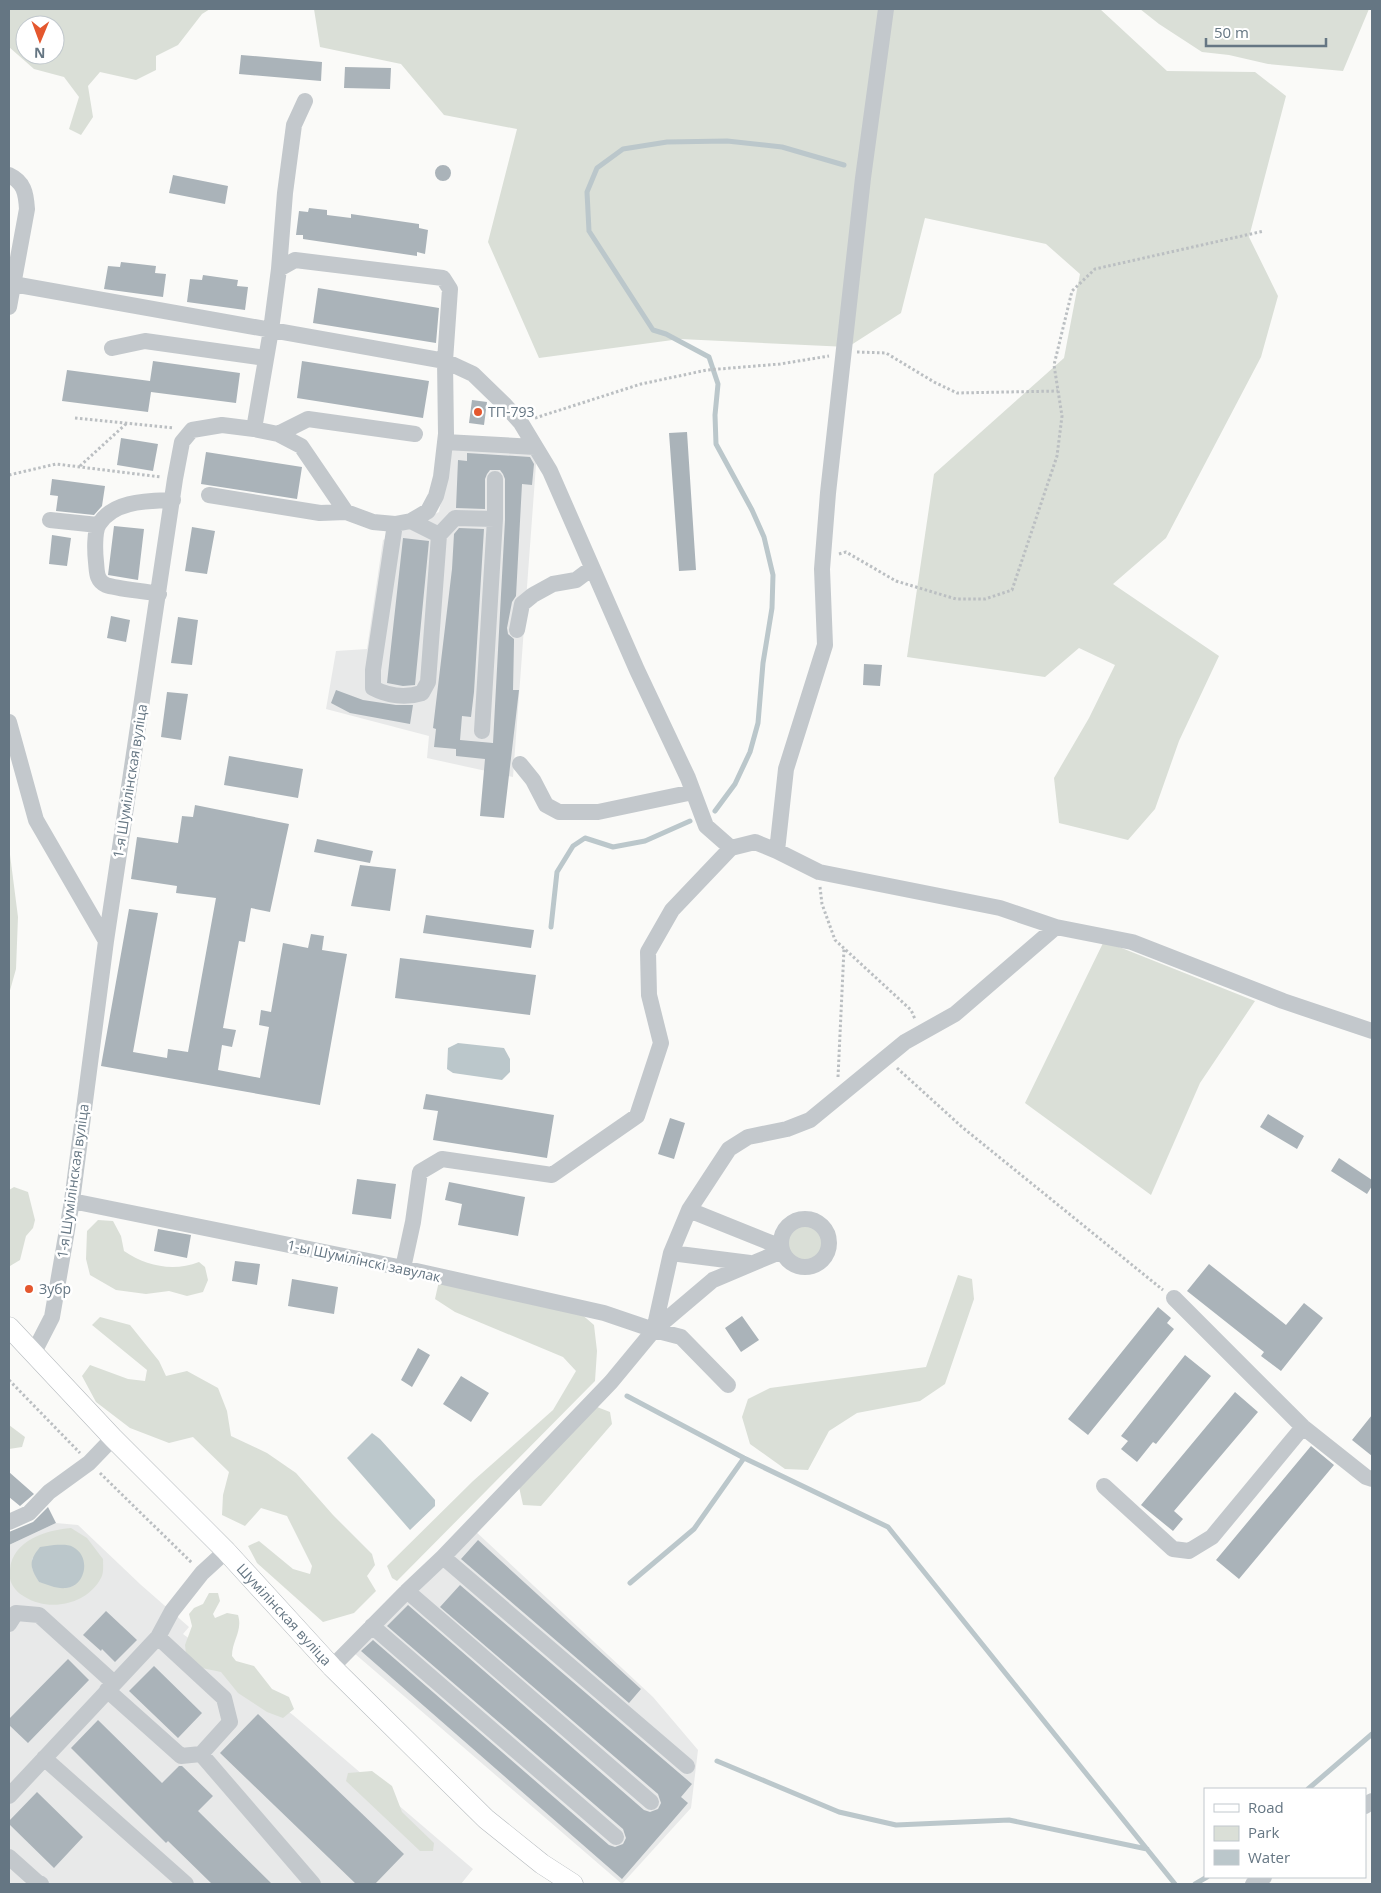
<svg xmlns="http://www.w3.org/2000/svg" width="1381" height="1893" font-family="'Open Sans',sans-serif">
	<rect width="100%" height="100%" fill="#fafaf8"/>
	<path fill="#e8e9e9" d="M452,444l85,7 -24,326 -86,-19 2,-22 -103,-27 10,-58 31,-2 16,-109 56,-28z
		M56,1523l22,2 62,59 49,43 -6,7 110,81 180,154 -12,15h-452v-339z
		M473,1529l180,168 45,53 -7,58 -69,76 -268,-231z"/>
	<path fill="#dadfd7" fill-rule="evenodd" d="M9,9h201l-8,5 -24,31 -22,11v14l-20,10 -36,-8 -12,14 5,31 -12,18 -12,-6 10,-32 -15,-20 -30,-8 -25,-22zM25,25h30v30h-30z
		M314,9h786l67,62 88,1 31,24 -37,141 29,59 -17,61 -95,181 -53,46 106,72 -40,85 -24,68 -27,31 -69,-17 -5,-45 35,-60 26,-53 -36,-17 -34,29 -138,-20 27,-183 130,-116 16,-84 -34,-30 -121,-26 -24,95 -53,34 -168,-8 -141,19 -51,-116 29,-113 -73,-14 -43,-51 -81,-17z
		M1140,9h229l-26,62 -75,-7 -39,-9 -27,-3 -43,-28z
		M9,847l9,70 -2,52 -7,25z
		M1104,941l151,60 -55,82 -49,112 -126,-92z
		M14,1187l14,5 7,28 -2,8 -7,8 -6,24 -10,6h-1v-76z
		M98,1220l15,1 8,15 3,15c22,15 49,21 75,11l6,5 3,13 -5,12 -16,4 -18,-5 -23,3 -30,-4 -26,-15 -4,-16 1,-28z
		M788 1243a17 17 0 1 1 34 0a17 17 0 1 1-34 0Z
		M958,1275l14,4 2,20 -29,85 -25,17 -63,12 -28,18 -21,39 -23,-1 -35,-25 -8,-27 6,-18 22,-11 156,-21z
		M439,1281l140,31 15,13 3,26 -2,30 -198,200 -5,-3 -5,-12 86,-85 80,-71 23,-39 -13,-14 -108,-45 -20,-13z
		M100,1317l30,8 29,36 7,15 21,-5 31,17 9,23 4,25 36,17 29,20 37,42 39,39 3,11 -8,11 9,15 -22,22 -31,9 -66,-59 -9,-17 11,-5 34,28 17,5 2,-8 -25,-50 -26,-8 -16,18 -23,-11 1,-20 6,-23 -36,-35 -24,6 -39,-15 -34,-26 -14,-26 8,-11 38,14 17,2 2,-11 -55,-45z
		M597,1407l13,5 2,12 -71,82 -18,-1 -4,-18z
		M9,1425l16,12 -3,10 -13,2z
		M71,1528l16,10 16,21c0,6 1,14 -2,19 -14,27 -52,34 -76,19 -3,-2 -7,-4 -9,-7 -6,-7 -7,-12 -6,-21 3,-28 35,-39 61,-41zM32,1558l43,27 -8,3 -28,-6 -7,-13z
		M209,1593h9l2,8 -7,13 2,4 12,-5 11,2c5,16 -6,25 -6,41l4,5 18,5 18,23 17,8 5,12 -11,9 -16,-6 -29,-19 -17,-21 -19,-4 -16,-14 -1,-9 7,-19 -3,-12 5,-6 9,-4z
		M372,1771l20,15 10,26 32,31 -1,8h-13l-74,-70 2,-8z"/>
	<path fill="#bbc7cb" d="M458,1043l46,5 6,11v13l-8,8 -49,-7 -6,-4 1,-21z
		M372,1433l8,6 55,61v6l-25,24 -63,-72z
		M54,1545c6,0 14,-1 19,2 19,10 12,40 -7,41 -9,1 -18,-3 -27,-6 -9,-15 -11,-20 1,-35z"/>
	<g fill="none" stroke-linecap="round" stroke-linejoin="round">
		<path stroke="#bbc7cb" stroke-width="5" d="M715,811l20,-27 15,-32 8,-29 5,-60 9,-55 1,-33 -9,-38 -12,-27 -36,-66 -1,-29 3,-31 -9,-27 -43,-23 -13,-4 -64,-99 -2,-39 10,-24 26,-19 44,-7 60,-1 55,6 62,18
			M551,927l6,-55 16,-26 12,-8 28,9 32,-6 45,-20
			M627,1396l117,62 144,69 287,357
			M630,1583l64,-54 50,-71
			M717,1761l122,51 57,13 113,-5 138,29
			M1308,1789l64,-55
			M1195,1884l12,-7"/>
	</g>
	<path fill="#aab3b9" d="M241,55l81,7 -1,19 -82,-7z
		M345,67l46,1 -1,21 -46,-1z
		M435 173a8 8 0 1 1 16 0a8 8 0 1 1-16 0Z
		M173,175l55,11 -3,18 -56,-11z
		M309,208l18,2v5l24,3v-4l68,10v4l9,2 -3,24 -8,-2v4l-114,-17v-4h-7l3,-24 9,1z
		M121,262l35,4 -1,7 11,1 -3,23 -59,-8 4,-23 12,1z
		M203,275l35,5 -1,6 11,1 -3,23 -58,-8 3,-23 12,1z
		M318,288l121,20 -3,35 -123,-20z
		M153,361l87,12 -4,30 -85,-11 -3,20 -86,-11 5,-31 83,11z
		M302,361l127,20 -6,37 -126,-20z
		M472,400l15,2 -3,23 -15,-2z
		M687,432l9,138 -17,1 -10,-138z
		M121,438l37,6 -5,27 -36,-6z
		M206,452l96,15 -5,32 -96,-15z
		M467,453l63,4 4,7 -2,21 -10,-1 -6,112 -4,6 -5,26 1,6 6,5v3l-1,48h6l-15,128 -24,-2 5,-57 -29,-3v-7l-22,-2 2,-18 -3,-1 19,-159 2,-35 5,-6 25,1 -10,163 -3,25 -9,-1 -2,24 33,3 12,-223v-41l-2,-5 -3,-4h-10l-3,4 -2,5v30l-29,-1 2,-48 9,1z
		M52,479l53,7 -3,20 -8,9 -38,-4 2,-15 -8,-1z
		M114,526l30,3 -6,51 -30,-5z
		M192,527l23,4 -8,43 -22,-3z
		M52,535l19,3 -4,28 -18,-2z
		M403,538l26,3 -14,144 -12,1 -16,-3z
		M111,616l19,4 -4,22 -19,-4z
		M178,617l20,3 -6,45 -21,-2z
		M864,664l18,1 -2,21 -17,-1z
		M336,690l27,10 33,5h17l-3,19 -60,-11 -19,-10z
		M167,692l21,2 -7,46 -20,-3z
		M229,756l74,13 -5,29 -74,-13z
		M195,805l94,19 -19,88 -19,-4 -6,34 -6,-1 -16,87 13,2 -4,17 -10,-2 -4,25 42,8 9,-51 -10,-2 2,-15 10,2 12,-69 25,5 3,-14 13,2 -2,14 25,4 -27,151 -219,-39 28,-157 29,4 -25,139 34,6 1,-9 20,3 28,-154 -40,-5 1,-7 -46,-7 6,-42 41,6 4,-27 11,1z
		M317,839l56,12 -3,12 -56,-11z
		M360,865l36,4 -6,42 -39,-5z
		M426,915l108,15 -3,18 -108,-15z
		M400,958l136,17 -6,40 -135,-17z
		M426,1094l128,21 -7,43 -114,-18 5,-29 -15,-2z
		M1268,1114l36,22 -7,13 -37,-22z
		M670,1118l15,5 -11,36 -16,-5z
		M1339,1158l33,22v6l-5,8 -36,-23z
		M357,1179l39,5 -5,35 -39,-5z
		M449,1182l76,15 -7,39 -60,-11 4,-21 -17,-4z
		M158,1229l33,6 -4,23 -33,-7z
		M235,1261l25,3 -3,21 -25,-4z
		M1209,1264l77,61 18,-22 19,15 -42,53 -20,-15 3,-4 -77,-61z
		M292,1279l46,8 -4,27 -46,-8z
		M1158,1307l13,11 -4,5 7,6 -86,106 -20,-16z
		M742,1316l17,24 -18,12 -16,-24z
		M418,1348l12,7 -18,32 -11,-7z
		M1185,1355l26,21 -55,68 -3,-2 -16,20 -16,-13 7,-8 -7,-5z
		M461,1376l28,17 -18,29 -28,-18z
		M1235,1392l23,20 -84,99 9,8 -10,12 -32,-26z
		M1372,1415v41l-20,-16z
		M1311,1446l23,19 -95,114 -23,-19z
		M9,1472l25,22 -14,12 -11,-9z
		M48,1507l8,16 -47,22v-13l24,-10z
		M478,1540l163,149 -12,14 -168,-144z
		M460,1585l232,199 -11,13 7,6 -66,76 -261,-228 12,-11 236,205 6,2 8,-3 3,-6 -3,-9 -236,-203 21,-21 236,205 6,2 8,-3 3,-6 -3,-9 -218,-187z
		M106,1611l31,29 -22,22 -13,-13 -1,2 -18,-16z
		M68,1659l21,21 -61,63 -19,-18v-6z
		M154,1666l48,47 -24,25 -49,-47z
		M258,1714l146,140 -29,30h-19l-136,-131z
		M98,1720l64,63 17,-17h3l31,30 -15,15 74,73h-60l-44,-43 -2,2 -95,-95z
		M37,1792l46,45 -29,31 -45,-44v-3z"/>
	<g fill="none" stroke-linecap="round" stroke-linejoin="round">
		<defs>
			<g id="major">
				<path id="s1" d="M9,1327l104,111 113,113 106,116 154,152 56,45 31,20"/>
			</g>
		</defs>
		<use href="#major" stroke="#b5babe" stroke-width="21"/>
		<path stroke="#bbbfc2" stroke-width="3" stroke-dasharray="2.5 2.5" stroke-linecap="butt" d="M857,352l29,1 48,29 23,11 101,-2
			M75,418l99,10
			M535,418l106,-34 66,-14 73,-6 49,-8
			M80,466l47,-43
			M9,475l47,-11 105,13
			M839,554l7,-2 50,29 60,18h29l27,-9 45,-134 5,-40 -8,-51 18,-74 23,-22 169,-38
			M820,887l2,17 13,36 76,70 4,9
			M897,1068l65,59 201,163
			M838,1077l6,-128
			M9,1380l71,73
			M100,1473l92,90"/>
		<path stroke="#c3c8cc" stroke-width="16" d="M9,175c15,7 17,18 18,34l-18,98
			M13,284l432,77 28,13 32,31 16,18 29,48 87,199 51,108 18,48 25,22
			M112,348l33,-7 121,17
			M254,429l24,5 23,12 45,66 27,10 22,2 16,-3 17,-10 8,-15 5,-19 5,-43 -1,-73 5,-72 -7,-11 -148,-18 -16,9
			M278,434l30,-15 107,15
			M445,442l90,5
			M209,495l111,18 26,-1
			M50,520l48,5
			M395,524l-22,146v18c15,8 33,10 49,5l6,-11 11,-147 -28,-14
			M439,535l16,-17 40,1
			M159,594c-14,-3 -42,-5 -53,-9 -10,-4 -9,-14 -10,-23 -1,-9 -2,-31 3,-38 15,-24 49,-23 74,-24
			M517,630l5,-26 11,-9 20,-11 23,-4 16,-12
			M9,722l27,98 70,121
			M482,731l13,-212v-40
			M520,764l13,16 13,25 13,7h39l95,-20
			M777,851l42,21 181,36 56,19 76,15 151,59 89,30
			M72,1201l331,67 201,45 50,17 27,7 47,48
			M689,1210l92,37
			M781 1243a24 24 0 1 1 48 0a24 24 0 1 1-48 0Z
			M671,1253l79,10
			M403,1268l10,-46 7,-50 22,-13 110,16 85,-59 24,-73 -12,-48 -1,-43 24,-42 59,-62 24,-6 22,9 9,-82 39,-124 -3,-76 6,-76 35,-315 23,-169
			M1174,1298l129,129 63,50 6,2
			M654,1330l17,-77 18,-43 40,-61 19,-12 39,-8 23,-9 95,-78 50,-28 101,-87
			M34,1352l18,-35 20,-116 34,-260 69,-462 7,-37 10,-12 30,-5 32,4 17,-99 8,-61 6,-76 9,-68 11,-24
			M1104,1486l69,63 16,2 23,-14 91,-110
			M9,1522l20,-9 20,-21 40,-29 24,-25
			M443,1557l244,209
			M407,1591l244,211
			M9,1624l7,-11 23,2 75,68
			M372,1626l244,211
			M332,1667l75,-76 36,-34 168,-175 43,-52 59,-50 69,-29
			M107,1690l74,66 20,-2 29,-32 -6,-24 -66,-61
			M201,1754l112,130
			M44,1758l142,126
			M9,1796l149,-159 14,-26 30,-38 24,-22
			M1365,1806l7,-5
			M9,1857l28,25 4,2
			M1253,1884l11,-7"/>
		<use href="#major" stroke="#fff" stroke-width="20"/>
	</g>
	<g fill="#e4572e" stroke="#fff" stroke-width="2">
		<circle cx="478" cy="412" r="5"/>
		<circle cx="29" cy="1289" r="5"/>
	</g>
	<g text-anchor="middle" stroke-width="5" stroke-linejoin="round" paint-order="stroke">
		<g font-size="14" fill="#657683" stroke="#fff" text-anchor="start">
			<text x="488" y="417">ТП-793</text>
			<text x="39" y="1294">Зубр</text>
		</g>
		<g font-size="14" fill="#657683" stroke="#fff">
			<text transform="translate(130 781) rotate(-81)" y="5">1-я Шумілінская вуліца</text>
			<text transform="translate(73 1181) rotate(-82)" y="5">1-я Шумілінская вуліца</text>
			<text transform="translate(364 1261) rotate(12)" y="5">1-ы Шумілінскі завулак</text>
			<text dy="5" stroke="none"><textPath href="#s1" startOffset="398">Шумілінская вуліца</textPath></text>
		</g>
	</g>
	<rect width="1381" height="1893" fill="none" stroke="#657683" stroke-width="20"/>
	<rect x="1204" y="1788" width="162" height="90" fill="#ffffff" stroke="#c1c8cd"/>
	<rect x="1214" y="1804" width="25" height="8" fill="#ffffff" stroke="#c1c8cd"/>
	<text x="1248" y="1813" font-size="15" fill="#657683">Road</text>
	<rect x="1214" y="1826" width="25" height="15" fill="#dadfd7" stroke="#c1c8cd"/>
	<text x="1248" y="1838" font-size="15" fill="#657683">Park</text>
	<rect x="1214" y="1850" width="25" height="15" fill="#bbc7cb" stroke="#c1c8cd"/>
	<text x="1248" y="1863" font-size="15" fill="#657683">Water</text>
	<g transform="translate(40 40) rotate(181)"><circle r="24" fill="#ffffff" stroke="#c1c8cd"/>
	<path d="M0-4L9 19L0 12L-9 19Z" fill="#e4572e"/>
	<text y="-8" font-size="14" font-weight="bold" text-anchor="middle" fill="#657683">N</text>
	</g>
	<path d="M1206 38v8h120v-8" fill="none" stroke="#657683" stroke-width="2.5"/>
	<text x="1214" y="38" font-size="15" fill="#657683" stroke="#ffffff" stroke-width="4" paint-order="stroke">50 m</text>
</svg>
